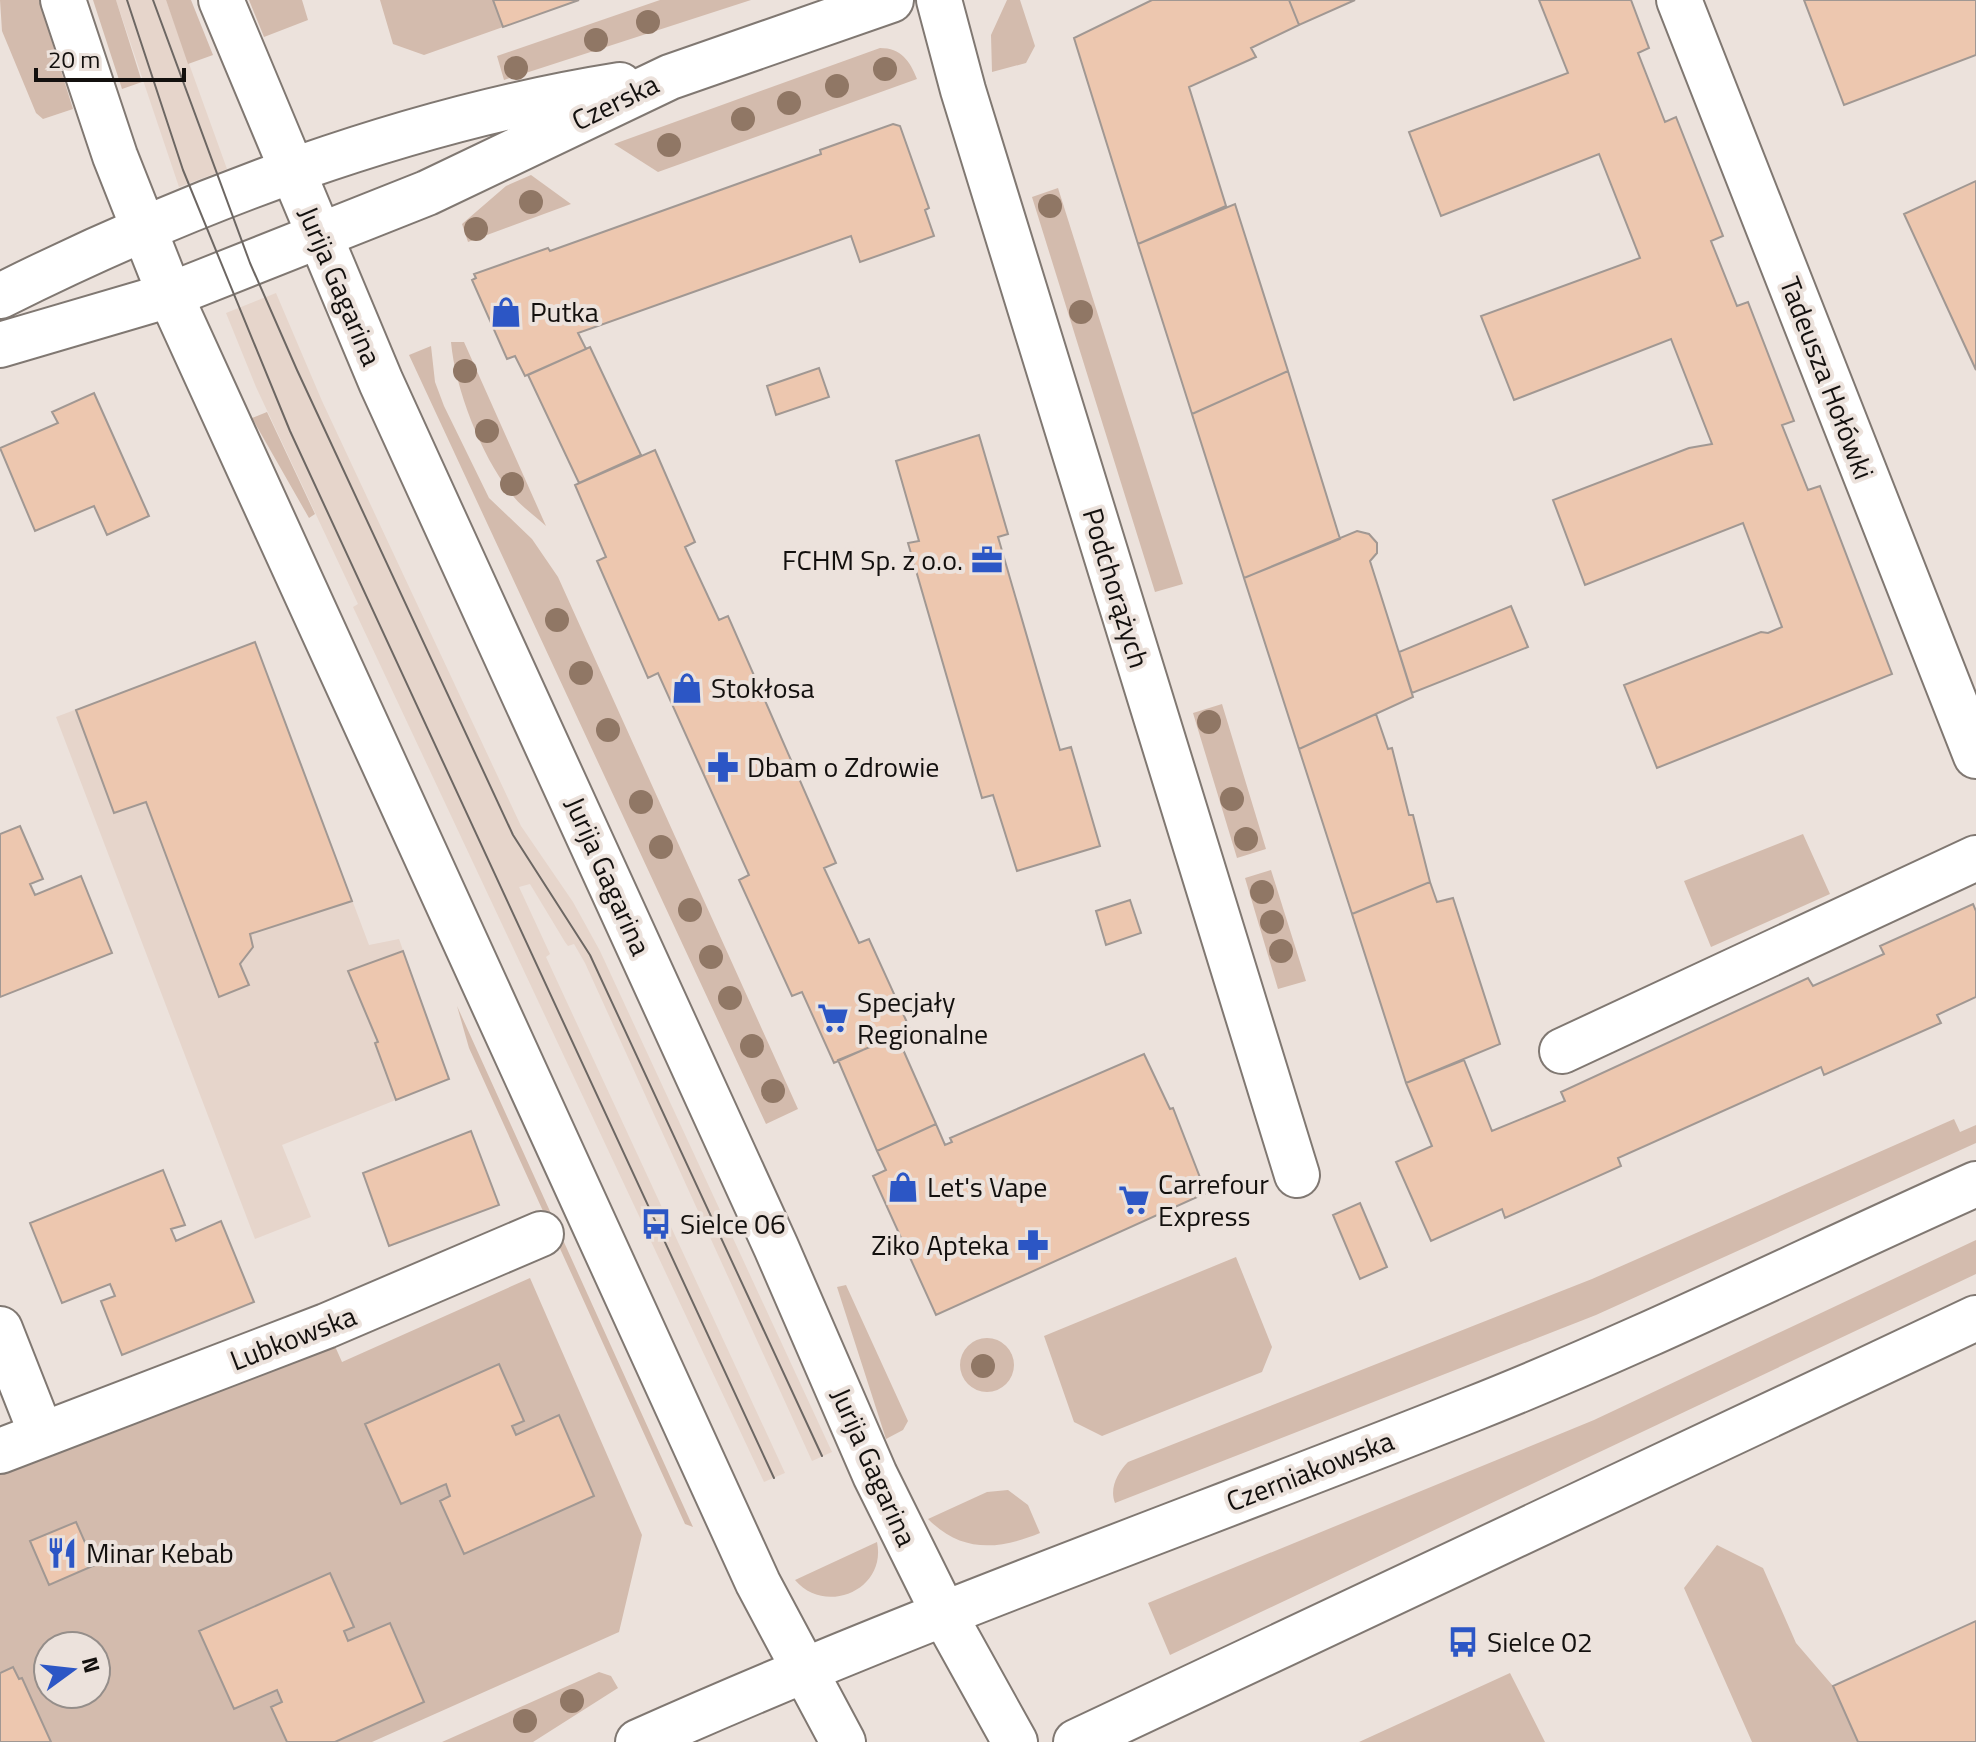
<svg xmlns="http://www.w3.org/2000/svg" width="1976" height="1742" font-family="'Titillium Web',sans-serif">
	<rect width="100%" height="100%" fill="#ece2dc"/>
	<path fill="#e6d5cb" d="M116,0h50l61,169 -48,18z
		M276,293l46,108 199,425 52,76 27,49 232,501 -20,9 -227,-498 -11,-19 -6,2 -3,-4 -35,-58 -11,3 31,67 -4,3 239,516 -21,9 -411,-875 5,-3 -102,-217 -30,-74z
		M255,642l114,303 30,-6 50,140 -167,66 29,72 -56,22 -199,-522z"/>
	<path fill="#d3bbad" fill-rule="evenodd" d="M0,0h39l34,109 -30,10 -7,-6 -34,-82z
		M93,0h23l26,82 -20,7z
		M166,0h25l22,55 -25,9z
		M249,0h53l6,20 -44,17z
		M380,0h113l10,27 -79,28 -31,-11z
		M660,0h91l-247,80 -7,-24z
		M1007,0h13l15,46 -9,17 -34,9 -1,-37z
		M880,48c21,0 30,13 37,31l-259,93 -44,-28z
		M531,175l40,29 -103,38 -6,-18 44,-38z
		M1058,188l125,396 -28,8 -123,-395z
		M451,342h13l82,184c-12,-11 -27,-21 -36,-34 -29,-37 -55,-104 -59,-150z
		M431,346l4,36 9,24 45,92 43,41 26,38 240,532 -32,15 -357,-769z
		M267,412l48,102 -6,4 -57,-100z
		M1222,704l44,145 -29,9 -44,-145z
		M1803,834l27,60 -119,53 -27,-66z
		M1271,870l35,111 -28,8 -33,-111z
		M457,1006l236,521 -8,-3 -216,-476z
		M1954,1119l6,13 16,-7v18l-380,172 -481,188c-6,-15 3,-31 13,-41l464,-183z
		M1976,1240v34l-806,381 -22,-52 446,-183z
		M1236,1257l36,90 -10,25 -160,64 -28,-14 -30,-86z
		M530,1278l112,257 -23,97 -247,110h-372v-291l326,-125 16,36zM48,1646h48v48h-48z
		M846,1285l62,136 -5,9 -17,9 -49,-152z
		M960 1365a27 27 0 1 1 54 0a27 27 0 1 1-54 0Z
		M1008,1490l20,15 12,28c-42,17 -78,20 -112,-14l59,-27z
		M877,1542c10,48 -52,74 -82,38z
		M1717,1545l46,23 33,75 37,43 25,56h-106l-68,-154z
		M599,1672l12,4 7,12 -85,54h-91z
		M1510,1673l35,69h-186z"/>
	<path fill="#edc7af" stroke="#a19893" stroke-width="2" d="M493,0h86l-76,27z
		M1152,0h137l10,25 -48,23 5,9 -67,30 37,119 -88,38 -64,-206z
		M1289,0h66l-56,25z
		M1539,0h92l18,48 -11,5 27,69 11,-5 47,119 -12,5 26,65 11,-4 46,119 -12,4 26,65 12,-4 72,188 -235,94 -33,-83 137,-53 7,1 14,-6 -39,-104 -158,62 -32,-85 136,-52 23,-4 -41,-105 -157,61 -33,-84 159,-58 -41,-104 -158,62 -32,-84 159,-59z
		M1804,0h172v55l-132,50z
		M893,124l7,2 29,82 -4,2 9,26 -74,26 -9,-26 -273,97 8,16 -61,27 -10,-20 -8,3 -35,-79 4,-2 -2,-4 74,-26 2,3 271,-97 -1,-4z
		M1976,181v189l-72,-156z
		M1235,204l53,167 -96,43 -54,-170z
		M590,347l51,108 -62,28 -51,-108z
		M819,368l10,29 -53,18 -9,-29z
		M1288,371l52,168 -96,39 -52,-164z
		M94,393l55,123 -42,19 -13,-29 -59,25 -35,-83 58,-25 -6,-11z
		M979,435l29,99 -10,3 62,213 11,-3 29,99 -83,25 -24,-76 -11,3 -74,-255 11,-2 -23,-80z
		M655,450l40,92 -10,5 34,73 9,-4 108,247 -12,5 35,75 10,-4 41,90 -76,34 -32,-71 -10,4 -53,-116 10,-5 -91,-202 -10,5 -51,-117 9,-4 -31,-72z
		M1357,531l12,3 8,9v10l-7,8 43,136 -114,52 -55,-171z
		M1511,606l17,41 -116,46 -13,-41z
		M255,642l97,259 -102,33 3,13 -13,17 9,21 -30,12 -73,-195 -32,11 -38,-103z
		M1376,714l12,35 4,-1 17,67h4l17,67 -78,32 -53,-165z
		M20,826l23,53 -13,5 5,11 46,-19 31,77 -112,44v-163z
		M1430,882l7,20 16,-4 47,146 -94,39 -54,-169z
		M1130,900l11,33 -35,12 -10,-34z
		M1973,904l3,7v86l-39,18 4,8 -117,52 -3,-8 -203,91 3,8 -116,52 -3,-9 -71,32 -35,-79 36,-16 -26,-63 58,-23 28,71 73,-30 -4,-9 247,-114 5,8 71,-32 -4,-8z
		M403,951l46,128 -53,21 -21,-57 3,-1 -30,-71z
		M897,1036l39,88 -59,27 -39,-91z
		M1144,1054l26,55 3,-1 33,85 -270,122 -63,-139 13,-6 -9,-19 59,-27 9,21 7,-3 -2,-4z
		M471,1131l28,74 -110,41 -26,-73z
		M163,1170l22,55 -14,4 5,12 45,-20 33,81 -132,53 -21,-54 14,-5 -5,-12 -48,19 -32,-80z
		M1360,1203l27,64 -27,12 -27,-64z
		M499,1364l25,57 -12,5 4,9 43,-20 35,81 -130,58 -24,-53 10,-5 -4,-12 -45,20 -36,-80z
		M76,1522l19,43 -46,20 -19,-44z
		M330,1573l24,54 -10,4 4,10 42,-18 34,79 -89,40h-48l-16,-35 11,-5 -5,-12 -43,19 -35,-78z
		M1976,1621v121h-118l-25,-56z
		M13,1667l6,12 3,-1 29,64h-51v-69z"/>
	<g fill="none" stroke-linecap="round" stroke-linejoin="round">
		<defs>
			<path id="minor" d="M939,0l24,90 334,1085
				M1679,0l297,756
				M0,296c192,-96 407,-177 620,-211
				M0,345l170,-50 257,-102 243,-116 221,-77
				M1562,1051l414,-193
				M0,1329l41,104
				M0,1451l326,-125 215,-92"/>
			<path id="major" d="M63,0l52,156 55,139 588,1288 85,159
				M221,0l160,382 395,865 99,228 70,141 70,126
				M638,1742c272,-122 555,-222 832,-332 172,-68 338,-151 506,-226
				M1076,1742l900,-424"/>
		</defs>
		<use href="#minor" stroke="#807872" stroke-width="48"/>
		<use href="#major" stroke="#807872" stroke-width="48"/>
		<use href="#minor" stroke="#fff" stroke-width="44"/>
		<use href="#major" stroke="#fff" stroke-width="44"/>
		<path stroke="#6d6763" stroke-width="2" d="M127,0l56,170 107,261 484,1047
			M153,0l97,263 47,107 216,465 77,120 232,501"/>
	</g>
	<g fill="#907765">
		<circle cx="648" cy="22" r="12"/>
		<circle cx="596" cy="40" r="12"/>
		<circle cx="516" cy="68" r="12"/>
		<circle cx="885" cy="69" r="12"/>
		<circle cx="837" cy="86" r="12"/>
		<circle cx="789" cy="103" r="12"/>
		<circle cx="743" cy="119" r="12"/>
		<circle cx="669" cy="145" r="12"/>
		<circle cx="531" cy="202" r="12"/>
		<circle cx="1050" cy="206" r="12"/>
		<circle cx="476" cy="229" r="12"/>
		<circle cx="1081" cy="312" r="12"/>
		<circle cx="465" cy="371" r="12"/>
		<circle cx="487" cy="431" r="12"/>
		<circle cx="512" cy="484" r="12"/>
		<circle cx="557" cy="620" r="12"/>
		<circle cx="581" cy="673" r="12"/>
		<circle cx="1209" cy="722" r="12"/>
		<circle cx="608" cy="730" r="12"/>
		<circle cx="1232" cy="799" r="12"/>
		<circle cx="641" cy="802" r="12"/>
		<circle cx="1246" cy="839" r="12"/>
		<circle cx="661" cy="847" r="12"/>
		<circle cx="1262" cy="892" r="12"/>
		<circle cx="690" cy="910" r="12"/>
		<circle cx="1272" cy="922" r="12"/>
		<circle cx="1281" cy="951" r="12"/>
		<circle cx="711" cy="957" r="12"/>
		<circle cx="730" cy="998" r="12"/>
		<circle cx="752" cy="1046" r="12"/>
		<circle cx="773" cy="1091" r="12"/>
		<circle cx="983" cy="1366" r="12"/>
		<circle cx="572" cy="1701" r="12"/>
		<circle cx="525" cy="1721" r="12"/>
	</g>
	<defs>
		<symbol id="shop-bare" viewBox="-9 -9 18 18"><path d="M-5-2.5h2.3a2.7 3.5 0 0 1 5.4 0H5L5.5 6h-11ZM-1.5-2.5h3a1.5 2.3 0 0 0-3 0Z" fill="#2c56c5" stroke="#ece2dc" stroke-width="2.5" paint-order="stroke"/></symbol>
		<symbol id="office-bare" viewBox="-9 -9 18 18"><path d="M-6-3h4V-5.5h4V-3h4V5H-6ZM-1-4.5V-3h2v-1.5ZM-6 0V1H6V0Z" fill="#2c56c5" stroke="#ece2dc" stroke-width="2.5" paint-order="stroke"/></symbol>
		<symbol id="pharmacy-bare" viewBox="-9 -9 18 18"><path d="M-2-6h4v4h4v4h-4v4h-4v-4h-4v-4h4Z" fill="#2c56c5" stroke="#ece2dc" stroke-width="2.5" paint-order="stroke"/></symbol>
		<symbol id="supermarket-bare" viewBox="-9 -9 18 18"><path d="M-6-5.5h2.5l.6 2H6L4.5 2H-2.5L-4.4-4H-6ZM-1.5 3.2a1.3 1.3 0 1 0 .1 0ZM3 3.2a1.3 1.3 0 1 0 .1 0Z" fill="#2c56c5" stroke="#ece2dc" stroke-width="2.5" paint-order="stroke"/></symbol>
		<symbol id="bus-bare" viewBox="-9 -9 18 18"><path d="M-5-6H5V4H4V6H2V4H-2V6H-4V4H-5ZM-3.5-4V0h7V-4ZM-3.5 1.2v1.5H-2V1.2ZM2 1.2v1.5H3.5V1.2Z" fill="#2c56c5" stroke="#ece2dc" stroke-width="2.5" paint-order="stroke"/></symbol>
		<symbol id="restaurant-bare" viewBox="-9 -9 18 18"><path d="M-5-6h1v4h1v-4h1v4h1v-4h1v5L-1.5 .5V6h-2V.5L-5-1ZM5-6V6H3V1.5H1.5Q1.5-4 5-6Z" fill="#2c56c5" stroke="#ece2dc" stroke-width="2.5" paint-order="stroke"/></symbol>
	</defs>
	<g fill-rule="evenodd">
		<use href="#shop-bare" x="484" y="290" width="44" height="44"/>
		<use href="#office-bare" x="965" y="538" width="44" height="44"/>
		<use href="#shop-bare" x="665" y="666" width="44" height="44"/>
		<use href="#pharmacy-bare" x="701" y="745" width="44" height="44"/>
		<use href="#supermarket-bare" x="811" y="996" width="44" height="44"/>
		<use href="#shop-bare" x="881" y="1165" width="44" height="44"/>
		<use href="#supermarket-bare" x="1112" y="1178" width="44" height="44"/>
		<use href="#bus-bare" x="634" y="1202" width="44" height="44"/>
		<use href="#pharmacy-bare" x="1011" y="1223" width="44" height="44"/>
		<use href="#restaurant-bare" x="40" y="1531" width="44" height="44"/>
		<use href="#bus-bare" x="1441" y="1620" width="44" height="44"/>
	</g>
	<g text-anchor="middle" stroke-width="8" stroke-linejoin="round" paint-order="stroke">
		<g font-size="28" fill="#13100e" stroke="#ece2dc">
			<text transform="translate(615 102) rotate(-26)" y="10">Czerska</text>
			<text transform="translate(340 286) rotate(67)" y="10">Jurija Gagarina</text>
			<text transform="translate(1827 378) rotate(69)" y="10">Tadeusza Hołówki</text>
			<text transform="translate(1116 588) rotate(73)" y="10">Podchorążych</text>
			<text transform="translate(608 876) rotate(66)" y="10">Jurija Gagarina</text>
			<text transform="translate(293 1338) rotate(-21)" y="10">Lubkowska</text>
			<text transform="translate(874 1467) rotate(66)" y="10">Jurija Gagarina</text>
			<text transform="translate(1310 1471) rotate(-21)" y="10">Czerniakowska</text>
		</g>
		<g font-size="28" fill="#13100e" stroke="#ece2dc" text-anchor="start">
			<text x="530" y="322">Putka</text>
			<text x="963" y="570" text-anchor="end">FCHM Sp. z o.o.</text>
			<text x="711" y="698">Stokłosa</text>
			<text x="747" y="777">Dbam o Zdrowie</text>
			<text x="857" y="1012">Specjały<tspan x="857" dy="32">Regionalne</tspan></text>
			<text x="1158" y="1194">Carrefour<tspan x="1158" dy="32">Express</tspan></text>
			<text x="927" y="1197">Let's Vape</text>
			<text x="680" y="1234">Sielce 06</text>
			<text x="1009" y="1255" text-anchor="end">Ziko Apteka</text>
			<text x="86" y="1563">Minar Kebab</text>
			<text x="1487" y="1652">Sielce 02</text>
		</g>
	</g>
	<g transform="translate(72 1670) rotate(75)"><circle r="38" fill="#ece2dc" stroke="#958e8a" stroke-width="2"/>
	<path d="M0-6L14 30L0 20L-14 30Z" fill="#2c56c5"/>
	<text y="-12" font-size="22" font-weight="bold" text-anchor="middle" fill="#13100e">N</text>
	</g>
	<path d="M36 68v12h148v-12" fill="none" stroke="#13100e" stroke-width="4"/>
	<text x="48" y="68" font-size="24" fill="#13100e" stroke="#ece2dc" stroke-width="6" paint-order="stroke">20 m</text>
</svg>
